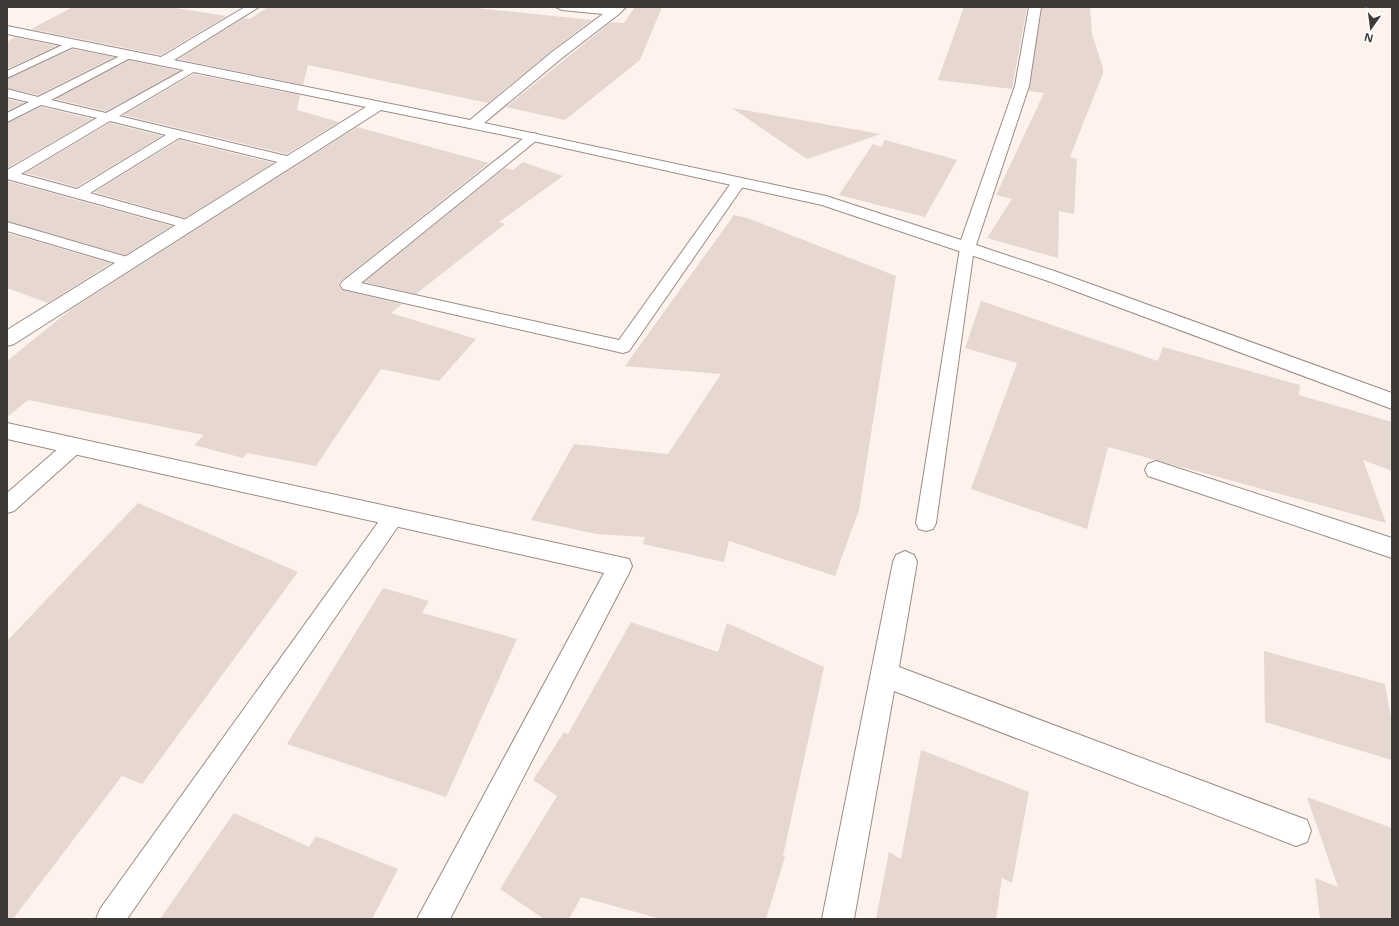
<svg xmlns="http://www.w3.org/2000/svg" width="1399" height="926" font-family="'Open Sans',sans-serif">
	<rect width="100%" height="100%" fill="#fef2ed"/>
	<path fill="#e6d7d1" d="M73,7h96l58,9 -66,39 -130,-26z
		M268,7h198l126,13 -41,31 -63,52 -180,-38 -5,20 -125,-26 66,-41 6,1z
		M635,7h27l-22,53 -75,60 -59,-13 105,-85 13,1z
		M964,7h63l-15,82 -74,-9z
		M1042,7h48l2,27 11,34v5l-33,84 7,2 -3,55 -15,-3 -1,47 -71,-20 25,-39 -16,-4 48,-102 -15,-2z
		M15,37l42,9 -50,23v-27z
		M72,49l42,8 -76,38 -31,-7v-9z
		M129,60l51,11 -74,40 -51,-12z
		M194,74l106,21 -3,15 42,12 -52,32 -164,-39z
		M7,99l18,4 -18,8z
		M41,107l52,12 -86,49v-45z
		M732,108l149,26 -74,25z
		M110,123l52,13 -85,51 -52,-14z
		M357,127l132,36 -147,117 -4,5 5,5 59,14 -11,9 85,26 -37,42 -58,-12 -65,97 -69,-13 -4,5 -49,-13 10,-10 -176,-35 -21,17v-56l63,-51z
		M179,140l95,23 -89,55 -91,-26z
		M885,140l72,20 -32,57 -86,-22 34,-51 8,3z
		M523,162l40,14 -64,46 6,2 -89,70 -52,-12 141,-114 8,2z
		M7,181l165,45 -47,29 -118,-34z
		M734,215l13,3 149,58 -37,234 -24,66 -106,-35 -5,21 -81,-18 2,-7 -49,-3 -65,-14 43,-76 94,10 53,-80 -96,-8z
		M7,233l104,30 -63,40 -41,-15z
		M981,301l177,60 5,-14 137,38 -1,10 93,27v49l-29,-11 23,63 -278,-76 -21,82 -116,-40 46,-126 -52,-15z
		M138,503l160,69 -156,212 -20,-8 -109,143h-6v-278z
		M383,588l46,13 -7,12 95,26 -71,158 -159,-53z
		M631,622l87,30 9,-29 97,44 -41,189 2,1 -19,62h-105l-80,-22 -12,22h-25l-44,-30 57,-93 -24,-16 31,-48 4,2z
		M1264,651l121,33 7,39v37l-127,-38z
		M921,750l108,42 -17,91 -10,-5 -6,41h-120l13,-67 12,7z
		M1307,797l85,31v91h-72l-5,-41 23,9z
		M234,813l75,34 7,-11 82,33 -26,50h-212z"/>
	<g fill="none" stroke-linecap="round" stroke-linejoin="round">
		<defs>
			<path id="lane" d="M71,41l5,3 -1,2 -68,32v-7z
				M128,52l4,1 2,2 -2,2 -81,43 55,13 87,-48 4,1 2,2 -2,2 -78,46 176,42 2,3 -7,4 -111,-27 -89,55 104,29 2,3 -2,3 -5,1 -182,-50v-9l90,-52 -56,-13 -34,17v-9l22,-11 -22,-5v-8l31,8zM110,121l56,14 -89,54 -56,-15z
				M533,133l4,1 2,3 -2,3 -176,143 258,57 115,-161h10l2,3 -117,169 -6,2 -280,-64 -3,-4 3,-4 186,-147z
				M7,222l127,37 3,3 -3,3 -5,2 -122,-36z
				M967,243l5,2 2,3 -38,275 -3,6 -7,2 -7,-2 -3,-6 44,-275 2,-3z
				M74,439l7,2 2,5 -2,5 -67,60 -7,2v-20l60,-52z
				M394,508l7,2 3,6 -3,6 -274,397h-31l4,-10 287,-399z"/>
			<path id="street" d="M245,7h14l-85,53 296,60 82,-68 51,-38 -41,-4 -6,-3h70l-7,7 -57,44 -78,65 342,73 135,44 54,-154 14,-79h12l-12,79 -53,159 84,28 332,120v16l-344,-128 -226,-76 -289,-64 -152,-31 -367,234 -7,2v-16l359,-223 -359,-73v-8l154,31z
				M7,423l622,136 3,7 -3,7 -179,346h-33l187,-346 -597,-134z
				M1156,461l236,77v20l-244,-82 -3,-6 3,-6z
				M905,551l9,4 3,7 -18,105 408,153 4,11 -4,11 -11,4 -402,-155 -40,228h-32l71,-357 3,-7z"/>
		</defs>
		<use href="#lane" stroke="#9a8c86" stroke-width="2"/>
		<use href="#street" stroke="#9a8c86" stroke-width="2"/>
		<use href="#lane" fill="#fff" fill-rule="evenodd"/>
		<use href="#street" fill="#fff" fill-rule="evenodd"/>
	</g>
	<rect width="1399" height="926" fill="none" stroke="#3f3937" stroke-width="16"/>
	<g transform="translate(1371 28) rotate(194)" stroke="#ffffff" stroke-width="3" paint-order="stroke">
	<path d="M0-3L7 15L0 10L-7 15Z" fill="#3f3937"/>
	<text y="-6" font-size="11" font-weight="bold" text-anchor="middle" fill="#3f3937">N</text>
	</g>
</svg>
